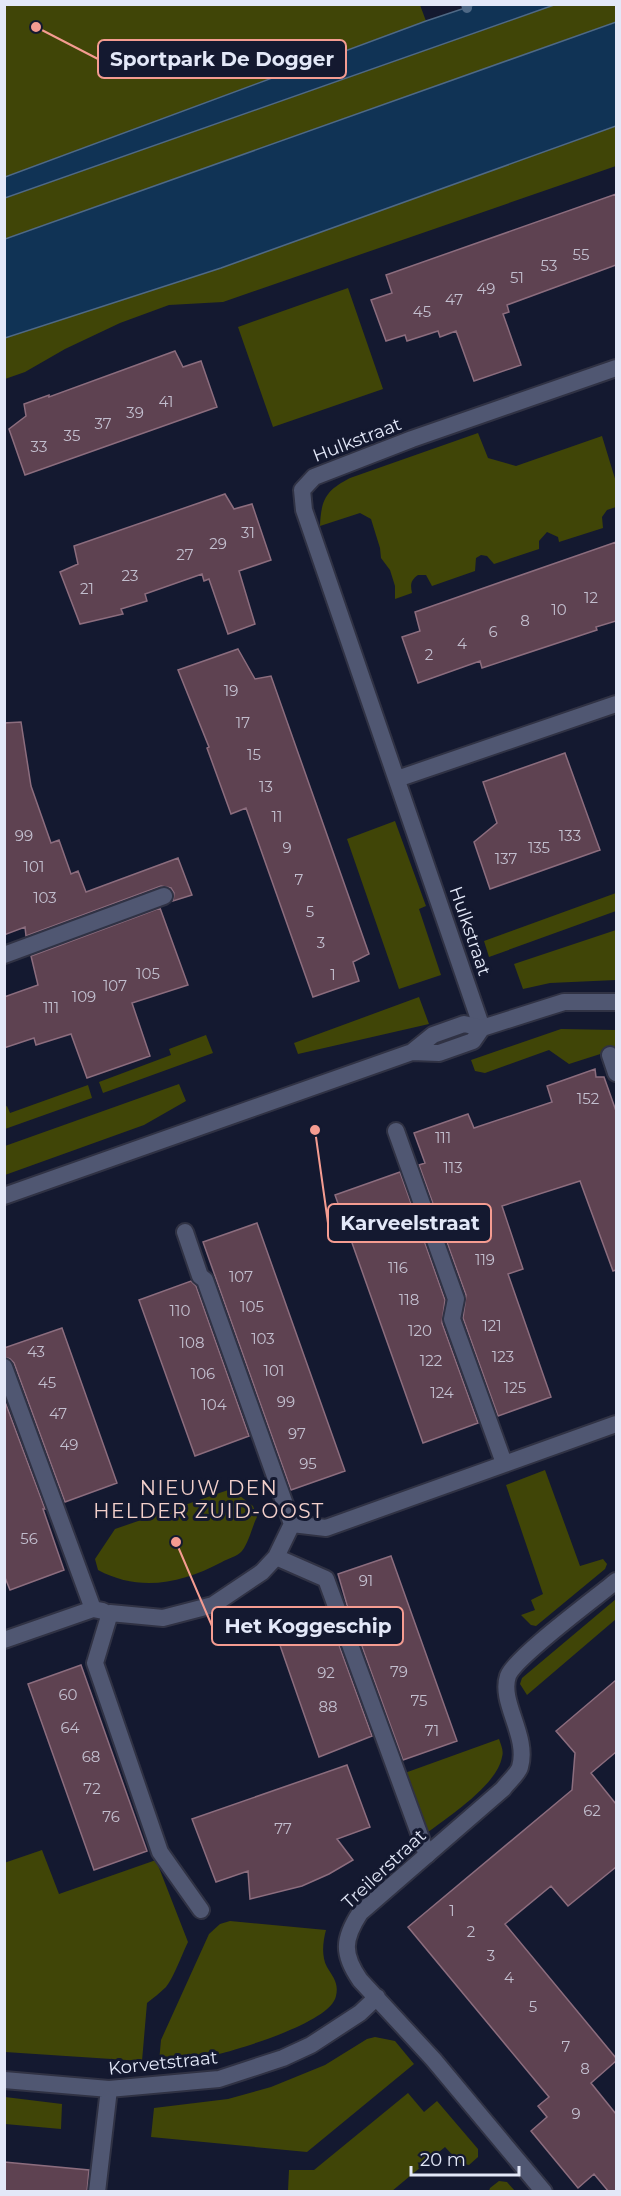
<svg xmlns="http://www.w3.org/2000/svg" width="621" height="2196" font-family="Montserrat,sans-serif">
	<rect width="100%" height="100%" fill="#141930"/>
	<path fill="#404507" d="M420,5l6,16 -421,156v-172z
		M554,5h62v17l-611,217 -1,-41z
		M616,126v40l-393,136 -54,3 -49,18 -55,26 -40,23 -20,7 -1,-41 9,-4 208,-66z
		M348,288l35,101 -110,38 -35,-100z
		M478,433l10,25 28,8 86,-30 14,46v25l-9,3 -5,7 1,11 -44,14 -1,-5 -11,-5 -8,9v8l-45,15 -7,-8 -6,-1 -5,3 -1,13 -43,15 -6,-11h-8c-7,5 -8,9 -6,18l-17,6v-13l-5,-16 -9,-12 -1,-10 -9,-29 -11,-6 -40,13c1,-28 7,-36 30,-48z
		M395,821l31,85 -7,3 22,66 -42,14 -52,-150z
		M616,893v18l-127,46 -5,-16z
		M616,930v50l-66,3 -27,6 -9,-25z
		M419,997l10,27 -131,30 -4,-11z
		M561,1029l55,1v19l-47,15 -20,-14 -64,23 -10,-2 -4,-11z
		M206,1035l7,18 -110,40 -4,-11 72,-27 -2,-6z
		M179,1084l7,17 -42,24 -139,50v-29z
		M88,1085l4,13 -87,31v-22l2,-1 3,7z
		M545,1470l35,96 23,-7 4,5 -2,5 -69,57 -5,-1 -10,-10 14,-5 -4,-10 12,-6 -37,-109z
		M231,1489l22,17 4,11c-5,10 -8,25 -15,34 -4,5 -15,8 -20,11 -41,22 -83,30 -124,8l-3,-11 20,-30z
		M616,1599v20l-89,76 -7,-11 2,-6z
		M499,1739c2,6 5,12 3,18 -5,29 -56,61 -79,79l-21,-62z
		M42,1850l17,44 97,-34 32,82c-6,12 -14,35 -22,45 -6,6 -13,11 -19,16l-5,58 -137,-9 -1,-189z
		M230,1921l96,9c-3,11 -5,26 1,37 6,10 12,16 9,29 -5,26 -94,52 -117,58 -20,4 -41,5 -60,8l2,-22 48,-106 11,-10z
		M375,2037l20,4 19,23 -107,88 -156,-15 3,-29 74,-9 43,-12 54,-22 42,-26z
		M408,2093l16,19 13,-11 41,48v8l-9,8 -9,-2 -15,-16 -53,44h-104l1,-21h25z
		M5,2097l57,7 -1,25 -56,-5z
		M499,2181l8,1 8,9h-26l1,-3z"/>
	<path fill="#103355" stroke="#4f6986" stroke-width="1.5" d="M477,4l77,1 -549,193v-21l421,-156z
		M616,22v104l-395,142 -216,70v-99z"/>
	<g fill="none" stroke-linecap="round" stroke-linejoin="round">
		<path stroke="#4f6986" stroke-width="10" d="M466,4l1,4"/>
	</g>
	<path fill="#5e4251" stroke="#8c6d7e" stroke-width="1.5" d="M616,194v71l-109,40 2,7 -6,2 18,51 -47,16 -18,-50 -16,6 -2,-6 -31,10 -2,-6 -19,6 -15,-41 21,-7 -6,-18z
		M175,351l8,16 18,-6 16,46 -192,68 -16,-46 17,-13 -2,-12 25,-9v2z
		M225,494l9,15 18,-5 19,56 -32,11 16,53 -27,10 -19,-55 -5,2 -2,-7 -57,20 2,7 -26,8 2,5 -43,10 -20,-52 18,-8 -4,-18z
		M616,542v79l-20,6 1,3 -115,38 -2,-7 -62,22 -16,-46 18,-6 -5,-19z
		M238,649l17,30 16,-3 98,278 -16,8 6,19 -46,16 -67,-189 -15,6 -24,-66 2,-1 -31,-77z
		M21,722l10,64 20,57 8,-3 12,34 7,-3 8,21 92,-34 14,37 -19,6 1,-8 -3,-5 -10,-2 -135,50 -1,-9 -21,8v-212z
		M565,753l35,97 -110,39 -16,-47 23,-19 -14,-41z
		M160,908l28,77 -56,18 18,53 -63,22 -16,-44 -35,11 -2,-7 -30,10v-51l34,-12 -7,-29z
		M595,1069l1,8h8l12,34v159l-3,1 -33,-90 -78,25 21,63 -15,5 43,123 -53,19 -35,-98 3,-23 -47,-130 6,-2 -11,-30 54,-19 6,14 78,-26 -5,-16z
		M400,1172l45,128 -3,23 36,100 -55,20 -88,-248z
		M257,1223l88,248 -54,19 -88,-248z
		M191,1281l5,5 53,150 -54,20 -56,-156z
		M62,1328l55,155 -52,19 -51,-139 -4,-4 -6,-2v-9z
		M4,1399l41,110h-2l21,61 -54,20 -6,-15z
		M391,1556l66,185 -54,19 -56,-155 -9,-31z
		M327,1612l45,124 -53,21 -44,-126z
		M81,1665l66,186 -53,19 -66,-186z
		M616,1680v72l-25,21 25,31v63l-48,39 -17,-20 -46,38 111,134v3l-25,22 25,31v78h-7l-15,-18 -16,14 -47,-57 16,-14 -9,-11 11,-9 -141,-170 164,-137 3,-37 -19,-22z
		M347,1765l23,62 -33,12 16,21 -24,14 -27,12 -52,13 -2,-28 -32,11 -24,-63z
		M4,2162l85,8 -2,22h-83z"/>
	<g fill="none" stroke-linecap="round" stroke-linejoin="round">
		<defs>
			<path id="pedestrian" d="M4,955l160,-59
				M610,1055l6,18
				M396,1131l60,168 -4,20 52,144
				M185,1232l15,44 5,4 87,244
				M4,1367l89,242
				M276,1557l16,-33 34,4 290,-104
				M4,1640l89,-31 10,2
				M201,1910l-41,-58 -65,-189 15,-50 53,5 50,-13 49,-33 14,-15 50,22 101,276"/>
			<path id="minor" d="M397,779l219,-75
				M482,1028l-178,-518 -2,-20 12,-13 98,-38 204,-71
				M4,2080l105,9 110,-10 64,-21 28,-13 49,-32 17,-16
				M97,2192l12,-103
				M544,2192l-111,-133 -73,-79c-18,-26 -17,-41 0,-67l143,-124c5,-7 15,-15 17,-22 9,-31 -21,-65 -12,-91 7,-19 89,-79 108,-95"/>
			<path id="tertiary" d="M412,1052l27,1 34,-12 9,-13
				M4,1196l408,-144 21,-17 31,-11 18,4 82,-26h52"/>
		</defs>
		<use href="#pedestrian" stroke="#303244" stroke-width="20"/>
		<use href="#minor" stroke="#303244" stroke-width="20"/>
		<use href="#tertiary" stroke="#303244" stroke-width="20"/>
		<use href="#pedestrian" stroke="#505772" stroke-width="16"/>
		<use href="#minor" stroke="#505772" stroke-width="16"/>
		<use href="#tertiary" stroke="#505772" stroke-width="16"/>
	</g>
	<g text-anchor="middle" stroke-width="6" stroke-linejoin="round" paint-order="stroke">
		<g font-size="15" fill="#c2bece">
			<text x="581" y="260">55</text>
			<text x="549" y="271">53</text>
			<text x="517" y="283">51</text>
			<text x="486" y="294">49</text>
			<text x="454" y="305">47</text>
			<text x="422" y="317">45</text>
			<text x="166" y="407">41</text>
			<text x="135" y="418">39</text>
			<text x="103" y="429">37</text>
			<text x="72" y="441">35</text>
			<text x="39" y="452">33</text>
			<text x="248" y="538">31</text>
			<text x="218" y="549">29</text>
			<text x="185" y="560">27</text>
			<text x="130" y="581">23</text>
			<text x="87" y="594">21</text>
			<text x="591" y="603">12</text>
			<text x="559" y="615">10</text>
			<text x="525" y="626">8</text>
			<text x="493" y="637">6</text>
			<text x="462" y="649">4</text>
			<text x="429" y="660">2</text>
			<text x="231" y="696">19</text>
			<text x="243" y="728">17</text>
			<text x="254" y="760">15</text>
			<text x="266" y="792">13</text>
			<text x="277" y="822">11</text>
			<text x="24" y="841">99</text>
			<text x="570" y="841">133</text>
			<text x="287" y="853">9</text>
			<text x="539" y="853">135</text>
			<text x="506" y="864">137</text>
			<text x="34" y="872">101</text>
			<text x="299" y="885">7</text>
			<text x="45" y="903">103</text>
			<text x="310" y="917">5</text>
			<text x="321" y="948">3</text>
			<text x="148" y="979">105</text>
			<text x="333" y="980">1</text>
			<text x="115" y="991">107</text>
			<text x="84" y="1002">109</text>
			<text x="51" y="1013">111</text>
			<text x="588" y="1104">152</text>
			<text x="443" y="1143">111</text>
			<text x="453" y="1173">113</text>
			<text x="485" y="1265">119</text>
			<text x="398" y="1273">116</text>
			<text x="241" y="1282">107</text>
			<text x="409" y="1305">118</text>
			<text x="252" y="1312">105</text>
			<text x="180" y="1316">110</text>
			<text x="492" y="1331">121</text>
			<text x="420" y="1336">120</text>
			<text x="263" y="1344">103</text>
			<text x="192" y="1348">108</text>
			<text x="36" y="1357">43</text>
			<text x="503" y="1362">123</text>
			<text x="431" y="1366">122</text>
			<text x="274" y="1376">101</text>
			<text x="203" y="1379">106</text>
			<text x="47" y="1388">45</text>
			<text x="515" y="1393">125</text>
			<text x="442" y="1398">124</text>
			<text x="286" y="1407">99</text>
			<text x="214" y="1410">104</text>
			<text x="58" y="1419">47</text>
			<text x="297" y="1439">97</text>
			<text x="69" y="1450">49</text>
			<text x="308" y="1469">95</text>
			<text x="29" y="1544">56</text>
			<text x="366" y="1586">91</text>
			<text x="399" y="1677">79</text>
			<text x="326" y="1678">92</text>
			<text x="68" y="1700">60</text>
			<text x="419" y="1706">75</text>
			<text x="328" y="1712">88</text>
			<text x="70" y="1733">64</text>
			<text x="432" y="1736">71</text>
			<text x="91" y="1762">68</text>
			<text x="92" y="1794">72</text>
			<text x="592" y="1816">62</text>
			<text x="111" y="1822">76</text>
			<text x="283" y="1834">77</text>
			<text x="452" y="1916">1</text>
			<text x="471" y="1937">2</text>
			<text x="491" y="1961">3</text>
			<text x="509" y="1983">4</text>
			<text x="533" y="2012">5</text>
			<text x="566" y="2052">7</text>
			<text x="585" y="2074">8</text>
			<text x="576" y="2119">9</text>
		</g>
		<g font-size="18" fill="#e3e8f8" stroke="#141930">
			<text transform="translate(357 440) rotate(-21)" y="6">Hulkstraat</text>
			<text transform="translate(470 931) rotate(71)" y="6">Hulkstraat</text>
			<text transform="translate(384 1869) rotate(-43)" y="6">Treilerstraat</text>
			<text transform="translate(163 2063) rotate(-6)" y="6">Korvetstraat</text>
		</g>
		<g font-size="20" letter-spacing="1.5" fill="#f3d0cb" stroke="#141930">
			<text x="209" y="1495">NIEUW DEN<tspan x="209" dy="23">HELDER ZUID-OOST</tspan></text>
		</g>
	</g>
	<path fill="none" stroke="#f59c91" stroke-width="2" d="M36 27L98 59M315 1130L328 1223M176 1542L212 1626"/>
	<g fill="#f59c91" stroke="#141930" stroke-width="2">
		<circle cx="36" cy="27" r="6"/>
		<circle cx="315" cy="1130" r="6"/>
		<circle cx="176" cy="1542" r="6"/>
	</g>
	<g fill="#141930" stroke="#f59c91" stroke-width="2">
		<rect x="98" y="40" width="248" height="38" rx="6"/>
		<rect x="328" y="1204" width="163" height="38" rx="6"/>
		<rect x="212" y="1607" width="191" height="38" rx="6"/>
	</g>
	<g font-size="20" text-anchor="middle" font-weight="bold" fill="#e3e8f8">
		<text x="222" y="66">Sportpark De Dogger</text>
		<text x="410" y="1230">Karveelstraat</text>
		<text x="308" y="1633">Het Koggeschip</text>
	</g>
	<rect width="621" height="2196" fill="none" stroke="#e3e8f8" stroke-width="12"/>
	<path d="M411 2166v9h108v-9" fill="none" stroke="#e3e8f8" stroke-width="3"/>
	<text x="420" y="2166" font-size="18" fill="#e3e8f8" stroke="#141930" stroke-width="4.5" paint-order="stroke">20 m</text>
</svg>
